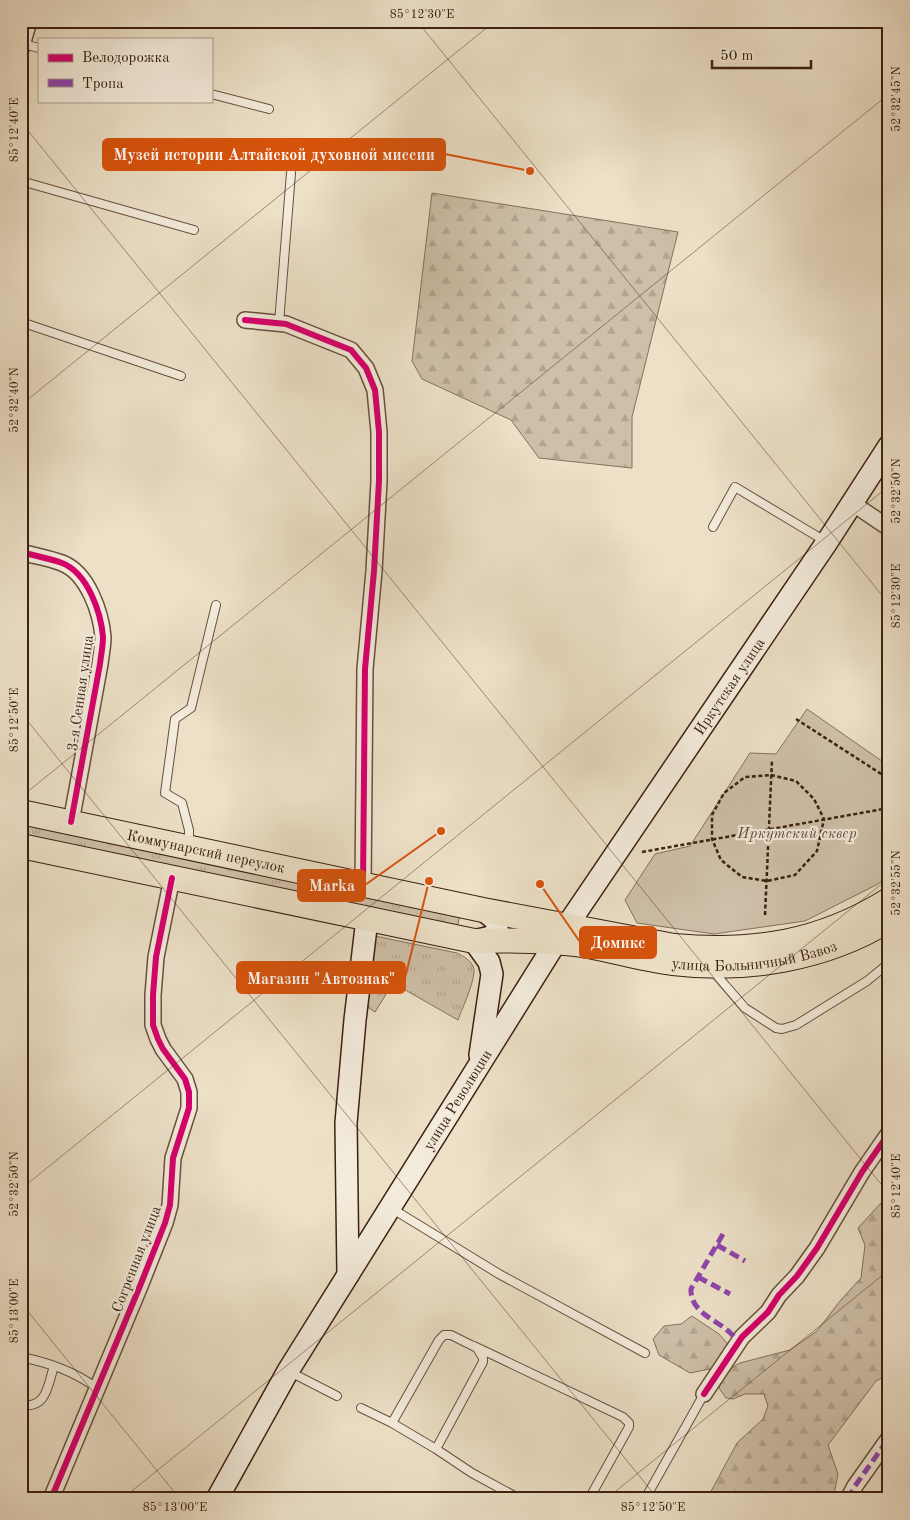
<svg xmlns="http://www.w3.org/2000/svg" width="910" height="1520" font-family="'Old Standard TT',serif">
	<defs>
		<pattern id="grass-tufts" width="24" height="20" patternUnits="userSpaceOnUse" patternTransform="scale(1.25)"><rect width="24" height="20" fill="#cebfa8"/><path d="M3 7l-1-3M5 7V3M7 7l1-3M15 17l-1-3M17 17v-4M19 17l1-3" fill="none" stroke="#b2a490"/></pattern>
		<pattern id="forest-firs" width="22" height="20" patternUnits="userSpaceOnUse" patternTransform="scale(1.25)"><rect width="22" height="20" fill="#cebfa8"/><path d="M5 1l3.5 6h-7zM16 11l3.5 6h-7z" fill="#b2a490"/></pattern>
	</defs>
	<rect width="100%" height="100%" fill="#ece0c7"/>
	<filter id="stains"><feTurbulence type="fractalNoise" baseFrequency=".004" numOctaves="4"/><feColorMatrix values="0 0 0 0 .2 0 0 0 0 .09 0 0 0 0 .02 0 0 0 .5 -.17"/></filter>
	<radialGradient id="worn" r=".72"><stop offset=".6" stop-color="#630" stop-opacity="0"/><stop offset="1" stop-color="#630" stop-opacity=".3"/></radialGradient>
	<path fill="url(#grass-tufts)" stroke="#85705c" d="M21,823l439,92 -3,13 -436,-91z
		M370,935l87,18c6,3 13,7 16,13 5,10 -11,42 -15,54l-65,-37 -18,29 -9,-6z"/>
	<path fill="url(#forest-firs)" stroke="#85705c" d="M432,193l246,39 -46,185v51l-93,-10 -28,-38 -89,-41 -10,-18z
		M889,1192v182l-13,7 -48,64 10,29 -5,25h-126l30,-56 26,-24 5,-13 -4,-12h-19l-12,5 -7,-1 -7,-10c4,-11 10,-20 21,-25l50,-13 27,-19 23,-30 21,-23 4,-33 -7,-17 23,-25z
		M692,1316l27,18 8,9 -3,10 -9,15 -25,5 -31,-18 -6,-16 11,-13 17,-2z"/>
	<path fill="#cebfa8" stroke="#85705c" d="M807,709l82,57v110l-11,8 -73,37 -91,13 -77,-11 -12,-23 30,-46 35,-8 60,-93 26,1z"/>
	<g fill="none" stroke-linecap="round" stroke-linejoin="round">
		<defs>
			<path id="lane" d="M23,44l16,4
				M211,94l58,15
				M21,181l173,49
				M21,322l160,54
				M279,323l12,-150
				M713,527l22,-40 90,54
				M189,845v-15l-7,-27 -17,-10 10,-74 16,-11 25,-103
				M711,969l34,39 31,20 6,1 14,-4 71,-44 22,-18
				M391,1208l108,66 146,79
				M474,1346l149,71 6,6v4l-40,72
				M21,1357c29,6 52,14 76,31
				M290,1372l47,24
				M21,1405c26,4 27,-20 33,-39
				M361,1408l31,15 44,26 36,24 48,26
				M392,1423l47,-83 5,-5h7l26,13 6,10v4l-47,87
				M645,1499l59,-105"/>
			<path id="street" d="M21,49l8,-28
				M245,320l41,4 65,26 15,18 9,22 4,42v49l-5,90 -9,98 -2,216
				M852,503l37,25
				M21,552c14,4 28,6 41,11 26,10 39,50 41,74 0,9 -2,18 -3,27l-29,158
				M704,1394l38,-57 26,-25 11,-17 18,-19 20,-28 45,-76 27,-39
				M51,1499l89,-213 25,-63 5,-18 3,-47 16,-50v-16l-4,-13 -22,-30 -5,-10 -5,-14v-30l3,-38 16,-79
				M848,1499l7,-13 34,-48"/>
			<g id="secondary">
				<path d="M480,1055l12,-81 -3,-12 -15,-21 17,-4 6,-6v-10l-14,-11"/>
				<path d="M348,1275l-2,-152 9,-103 12,-101"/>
				<path id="s1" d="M217,1499l71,-128 268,-429 271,-400 62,-96"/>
			</g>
			<g id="primary">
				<path id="s2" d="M21,812l462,98 191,36c79,7 146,-3 215,-46"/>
				<path id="s3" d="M21,846l453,95c38,-1 77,-1 114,5 28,5 57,14 85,17 74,9 152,-4 216,-43"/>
			</g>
		</defs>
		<use href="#lane" stroke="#68503e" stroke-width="10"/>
		<use href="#street" stroke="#68503e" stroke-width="18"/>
		<use href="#secondary" stroke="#3c2010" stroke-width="24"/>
		<use href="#primary" stroke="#3c2010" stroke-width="26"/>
		<path stroke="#3c2010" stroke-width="2.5" stroke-dasharray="4 2.5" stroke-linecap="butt" d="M796,719l93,60
			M771,775l25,6 18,18 10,20 -7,32 -22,24 -28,6 -25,-4 -21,-17 -9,-21v-24l12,-22 21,-16z
			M642,852l247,-44
			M765,915l7,-155"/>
		<use href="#lane" stroke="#f3ebdb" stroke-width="8"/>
		<use href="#street" stroke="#f3ebdb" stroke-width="15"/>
		<use href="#secondary" stroke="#f3ebdb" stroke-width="21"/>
		<use href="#primary" stroke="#ece0c7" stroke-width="24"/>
		<path stroke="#8e44ad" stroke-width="5" stroke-dasharray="10 5" stroke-linecap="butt" d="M723,1234l-32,55c-1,22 23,30 36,41 4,3 8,8 11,12
			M717,1245l28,16
			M698,1277l32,17
			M848,1499l7,-13 34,-48"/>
		<defs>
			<path id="cycleway" d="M245,320l41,4 65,26 15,18 9,22 4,42v49l-5,90 -9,98 -2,216
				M21,552c14,4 28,6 41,11 26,10 39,50 41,74 0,9 -2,18 -3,27l-29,158
				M704,1394l38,-57 26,-25 11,-17 18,-19 20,-28 45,-76 27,-39
				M51,1499l89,-213 25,-63 5,-18 3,-47 16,-50v-16l-4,-13 -22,-30 -5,-10 -5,-14v-30l3,-38 16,-79"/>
		</defs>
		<use href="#cycleway" stroke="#f3ebdb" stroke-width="9"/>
		<use href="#cycleway" stroke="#d6006c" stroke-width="6"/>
	</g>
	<path fill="none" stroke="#3c2010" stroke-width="1" stroke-opacity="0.45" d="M417,21l472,583M21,122l868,1072M21,405l474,-384M21,713l637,786M21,797l868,-703M21,1189l868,-703M21,1303l159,196M122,1499l767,-621M606,1499l283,-229"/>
	<g text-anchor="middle" stroke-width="4.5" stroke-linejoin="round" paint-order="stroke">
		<g font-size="15" fill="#3c2010" stroke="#f3ebdb">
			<text dy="5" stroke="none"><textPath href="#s1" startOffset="961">Иркутская улица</textPath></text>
			<text transform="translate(80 693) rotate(-82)" y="5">3-я Сенная улица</text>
			<text dy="5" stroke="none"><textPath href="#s2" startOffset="189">Коммунарский переулок</textPath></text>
			<text dy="5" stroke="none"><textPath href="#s3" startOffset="746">улица Больничный Взвоз</textPath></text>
			<text dy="5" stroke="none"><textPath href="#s1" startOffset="466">улица Революции</textPath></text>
			<text transform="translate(136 1259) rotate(-69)" y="5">Согренная улица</text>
		</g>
		<g font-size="15" font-style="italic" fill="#604836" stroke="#f3ebdb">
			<text x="797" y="838">Иркутский сквер</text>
		</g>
	</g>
	<path fill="none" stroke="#d7530c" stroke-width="2" d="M530 171L445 154M441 831L365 885M540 884L580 942M429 881L405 978"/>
	<g fill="#d7530c" stroke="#f3ebdb" stroke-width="2">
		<circle cx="530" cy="171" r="5"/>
		<circle cx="441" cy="831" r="5"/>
		<circle cx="540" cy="884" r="5"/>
		<circle cx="429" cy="881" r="5"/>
	</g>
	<g fill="#d7530c" stroke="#d7530c" stroke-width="2">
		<rect x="103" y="139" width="342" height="31" rx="5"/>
		<rect x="298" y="870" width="67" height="31" rx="5"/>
		<rect x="580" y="927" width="76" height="31" rx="5"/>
		<rect x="237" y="962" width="168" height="31" rx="5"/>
	</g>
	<g font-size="16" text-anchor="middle" font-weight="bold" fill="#fff">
		<text x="274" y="160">Музей истории Алтайской духовной миссии</text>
		<text x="332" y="891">Marka</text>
		<text x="618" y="948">Домикс</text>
		<text x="321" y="984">Магазин "Автознак"</text>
	</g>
	<rect width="910" height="1520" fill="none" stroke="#ece0c7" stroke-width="55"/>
	<rect x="38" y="38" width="175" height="65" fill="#f3ebdb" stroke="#aa9a8a"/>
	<rect x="48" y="54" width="25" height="8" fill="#d6006c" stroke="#aa9a8a"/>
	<text x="82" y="62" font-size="15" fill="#3c2010">Велодорожка</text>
	<rect x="48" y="79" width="25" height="8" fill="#8e44ad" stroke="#aa9a8a"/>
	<text x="82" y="88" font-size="15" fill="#3c2010">Тропа</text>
	<path d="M712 60v8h99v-8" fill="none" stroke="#3c2010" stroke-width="2.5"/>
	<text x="720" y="60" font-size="15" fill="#3c2010" stroke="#f3ebdb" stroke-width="4" paint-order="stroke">50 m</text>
	<rect x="28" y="28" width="854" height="1464" fill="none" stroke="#3c2010" stroke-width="2"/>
	<g font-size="12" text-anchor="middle" fill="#3c2010">
		<text x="422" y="18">85°12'30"E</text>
		<text transform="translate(896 99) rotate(-90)" y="4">52°32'45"N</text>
		<text transform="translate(14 130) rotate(-90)" y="4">85°12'40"E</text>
		<text transform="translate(14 400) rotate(-90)" y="4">52°32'40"N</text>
		<text transform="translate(896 491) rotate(-90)" y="4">52°32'50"N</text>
		<text transform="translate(896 596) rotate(-90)" y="4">85°12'30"E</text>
		<text transform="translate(14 720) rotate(-90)" y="4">85°12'50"E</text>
		<text transform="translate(896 883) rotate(-90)" y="4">52°32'55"N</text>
		<text transform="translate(14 1184) rotate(-90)" y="4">52°32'50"N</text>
		<text transform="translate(896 1186) rotate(-90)" y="4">85°12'40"E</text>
		<text transform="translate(14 1311) rotate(-90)" y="4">85°13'00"E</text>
		<text x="175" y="1511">85°13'00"E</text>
		<text x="653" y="1511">85°12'50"E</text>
	</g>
	<rect width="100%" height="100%" filter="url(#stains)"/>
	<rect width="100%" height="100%" fill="url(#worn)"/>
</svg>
